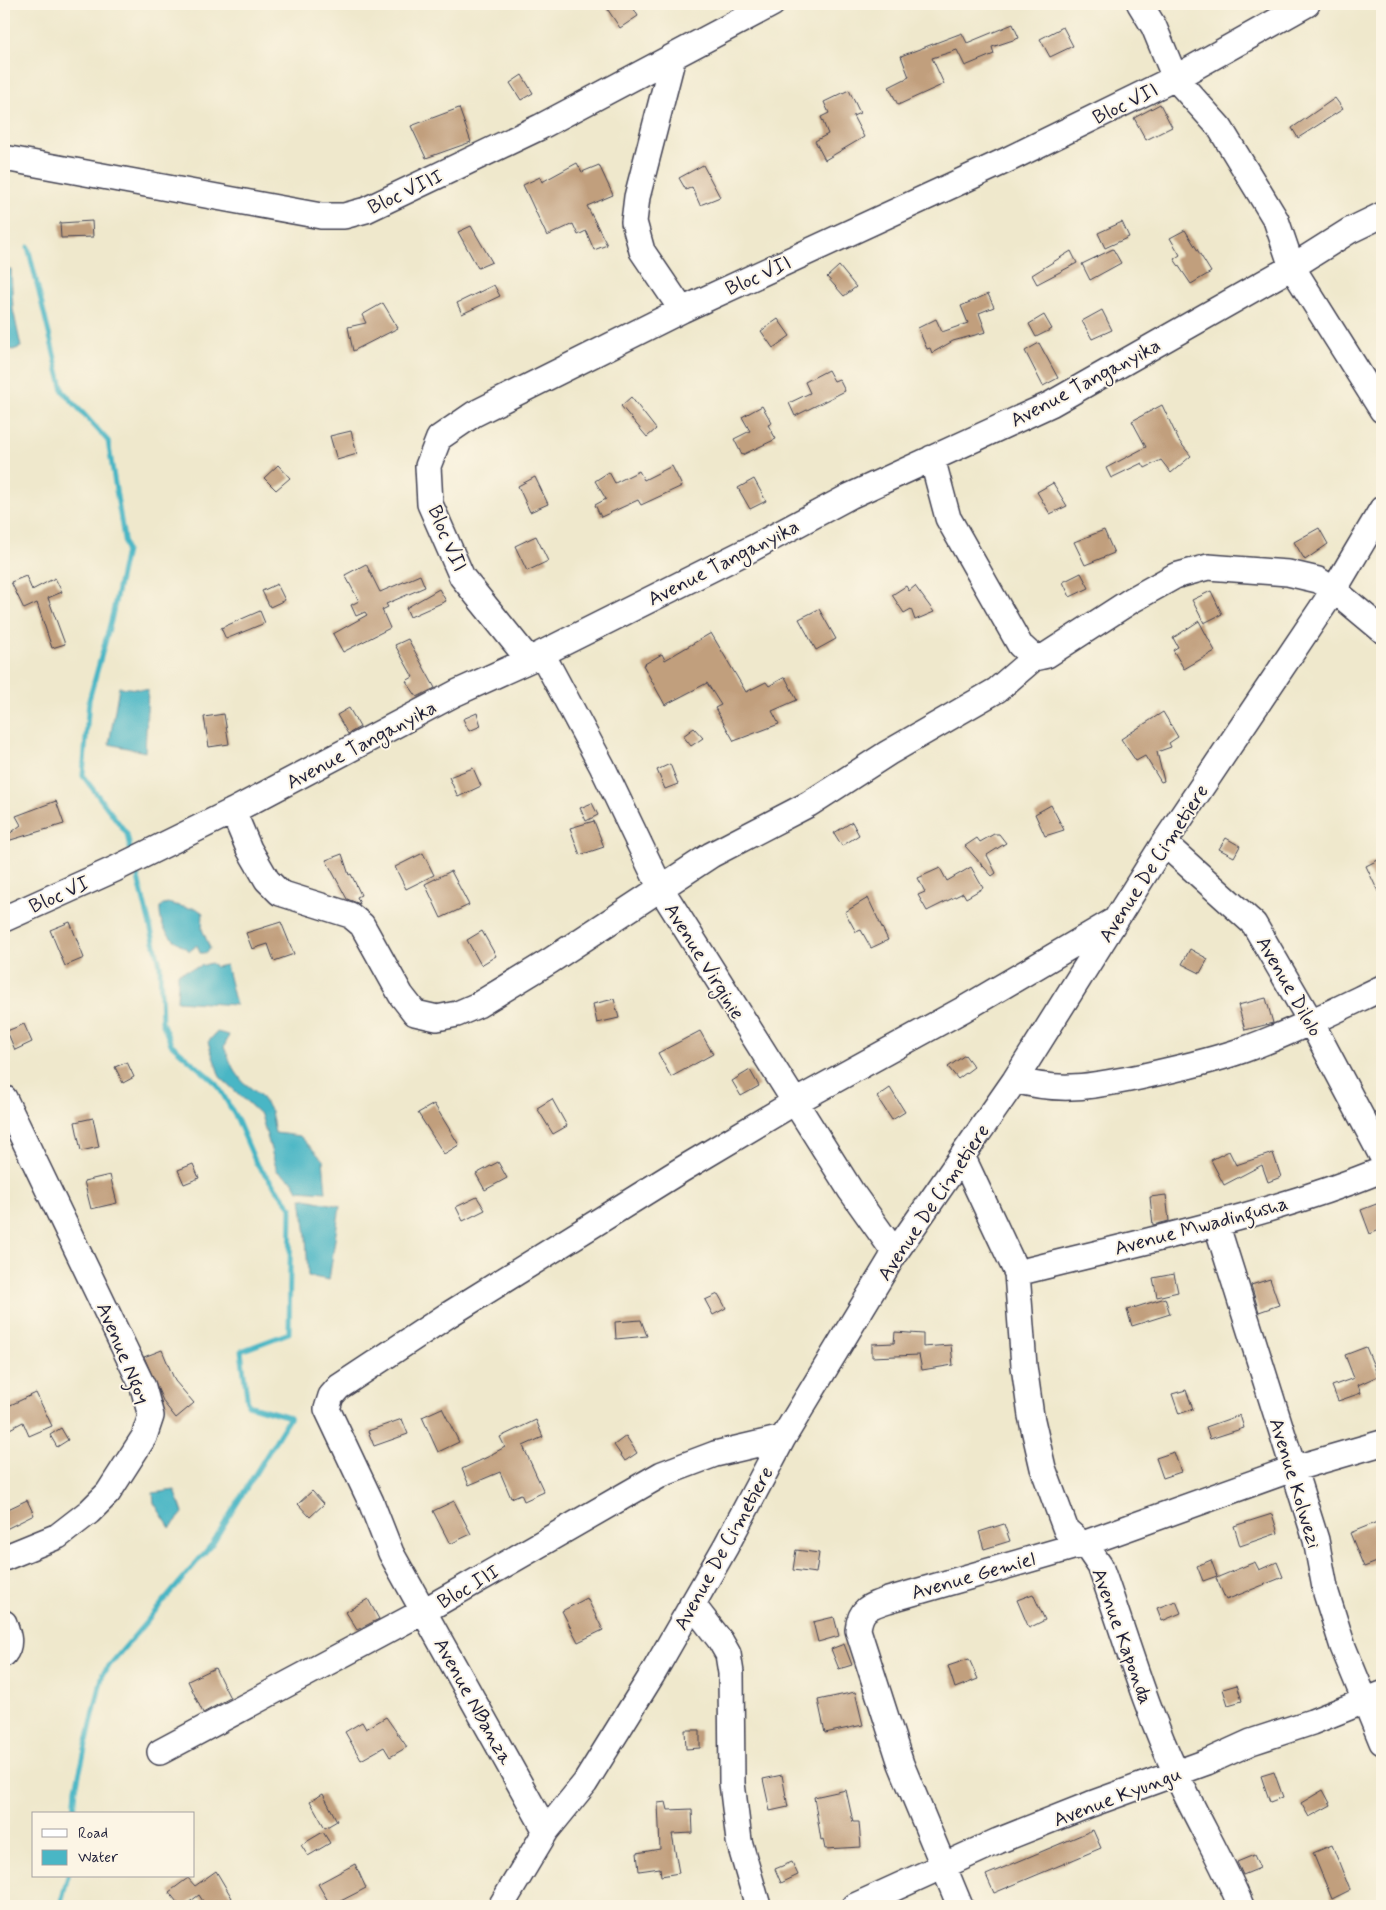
<svg xmlns="http://www.w3.org/2000/svg" width="1386" height="1910" font-family="Mynerve,sans-serif">
	<rect width="100%" height="100%" fill="#fcf5e5"/>
	<filter id="ink" filterUnits="userSpaceOnUse"><feTurbulence type="fractalNoise" baseFrequency=".02" numOctaves="2"/><feDisplacementMap in="SourceGraphic" scale="10" xChannelSelector="R" yChannelSelector="G"/><feConvolveMatrix kernelMatrix="1 2 1 2 8 2 1 2 1" color-interpolation-filters="sRGB"/></filter>
	<filter id="wash" filterUnits="userSpaceOnUse"><feTurbulence type="fractalNoise" baseFrequency=".0096" numOctaves="4" result="noise"/><feDisplacementMap in="SourceGraphic" scale="20" xChannelSelector="R" yChannelSelector="G"/><feGaussianBlur stdDeviation="1.12" result="paint"/><feColorMatrix in="noise" values="0 0 0 0 0 0 0 0 0 0 0 0 0 0 0 0 0 1.4 0 .05"/><feComposite in="paint" operator="in"/></filter>
	<g filter="url(#wash)">
		<rect width="100%" height="100%" fill="#efe8cc"/>
		<path fill="#49b6c5" stroke="#366c80" d="M4,268l7,1 2,40 8,38 -8,3 -9,-2z
			M119,687l29,3 -3,62 -36,-8z
			M167,903l21,5h8l7,5 -1,16 8,19 -3,5h-7l-3,-8 -7,6c-18,-12 -31,-20 -30,-44z
			M211,963l5,4 10,-2 10,40 -59,-4 1,-28z
			M217,1032l12,3 -5,12 9,21 10,14 17,13 11,16 4,22 25,3 23,24 3,32 -28,-2 -5,-9 -16,-10 -16,-56 -41,-38 -12,-35z
			M301,1198l39,8 -11,74 -21,-4 -2,-41z
			M175,1490l8,23 -13,15 -16,-25 -1,-10z"/>
		<g fill="none" stroke-linecap="round" stroke-linejoin="round">
			<path stroke="#49b6c5" stroke-width="5" d="M28,247l35,144 45,50 18,110 -15,70 -22,79 -6,76 44,58 4,19
				M74,1814l2,-26 27,-115 109,-129 78,-127 -42,-12 -7,-54 48,-18 2,-126 -35,-44 -19,-44 -20,-35 -46,-40 -9,-22 -2,-57 -25,-99
				M60,1906l8,-30"/>
		</g>
		<g id="blocks">
			<path fill="#c19f7d" d="M604,4h27l7,12 -18,12z
				M1013,24l6,14 -27,9 2,7 -29,12 -8,-16 -25,8 12,26 -46,21 -9,-18 20,-10 -8,-21 61,-23 5,10z
				M1063,27l10,19 -23,11 -10,-18z
				M522,75l11,18 -12,7 -11,-17z
				M849,90l11,23 -7,3 11,21 -39,23 -10,-19 13,-7 -7,-17 8,-4 -5,-11z
				M1335,98l8,11 -45,29 -6,-10z
				M1160,104l12,23 -26,13 -12,-22z
				M459,108l12,34 -45,16 -15,-32z
				M577,163l5,9 17,-7 14,30 -26,11 20,39 -13,5 -8,-19 -8,4 -5,-11 -26,12 -24,-51 17,-8 2,5z
				M703,165l17,32 -20,8 -8,-18 -6,3 -7,-12z
				M92,221l1,16 -32,1 -1,-15z
				M1122,222l7,15 -24,11 -7,-15z
				M471,226l21,36 -14,6 -20,-36z
				M1185,230l26,42 -20,12 -17,-25 6,-4 -10,-17z
				M1113,249l8,14 -31,17 -8,-16z
				M1071,251l6,12 -40,21 -5,-9z
				M839,266l17,21 -12,9 -17,-19z
				M494,285l6,11 -38,18 -5,-11z
				M988,294l6,13 -15,6 7,19 -33,9 -21,12 -2,-5 -3,1 -9,-21 18,-9 6,13 26,-9 -7,-17z
				M383,303l15,25 -45,23 -5,-24 18,-4 -4,-8z
				M1102,310l10,20 -20,9 -10,-18z
				M1044,315l8,14 -16,8 -7,-13z
				M778,319l12,17 -17,12 -12,-17z
				M1039,343l19,35 -15,8 -18,-35z
				M828,370l6,11 5,-2 6,12 -50,25 -6,-13 21,-10 -5,-11z
				M631,397l25,32 -9,8 -26,-31z
				M1162,405l17,36 12,15 -20,17 -10,-13 -16,8 -3,-5 -31,15 -5,-10 40,-21 -14,-26z
				M762,406l10,17 -4,2 8,14 -34,16 -8,-16 16,-8 -8,-14z
				M351,431l6,23 -20,6 -7,-24z
				M278,465l12,13 -14,12 -12,-12z
				M672,466l10,20 -41,19 -3,-5 -37,17 -6,-12 11,-6 -11,-18 14,-9 6,11 24,-12 5,9z
				M535,477l13,27 -18,8 -12,-26z
				M754,479l12,22 -16,8 -12,-21z
				M1053,483l14,23 -17,8 -13,-22z
				M1319,528l9,16 -23,16 -11,-18z
				M1104,530l10,23 -29,12 -11,-23z
				M536,536l12,25 -21,10 -12,-25z
				M366,564l14,28 40,-17 5,12 -39,17 2,3 -6,3 8,18 -47,24 -10,-18 34,-19 -2,-3 -9,4 -5,-11 8,-4 -14,-26z
				M1081,573l8,15 -19,9 -7,-15z
				M26,576l6,14 23,-12 7,14 -14,6 17,46 -13,4 -15,-45 -13,6 -13,-27z
				M277,584l8,16 -15,7 -8,-16z
				M906,586l3,5 6,-5 19,26 -19,8 -4,-11 -7,4 -12,-18z
				M439,589l7,12 -36,16 -4,-9z
				M1211,591l11,23 -18,9 -12,-23z
				M819,609l17,30 -20,11 -17,-31z
				M260,611l5,12 -39,16 -5,-11z
				M1199,621l16,30 -31,18 -11,-19 5,-3 -5,-9z
				M711,633l35,59 20,-10 3,4 16,-9 12,23 -25,11 7,13 -45,17 -19,-33 6,-3 -14,-22 -42,22 -22,-40 19,-11 3,6z
				M408,639l27,49 -18,9 -11,-16 7,-4 -18,-32z
				M349,708l11,19 -12,7 -11,-19z
				M1163,712l15,25 -9,6 2,4 -14,5 7,29 -3,1 -16,-26 -9,5 -15,-22z
				M477,713l4,13 -12,5 -6,-12z
				M224,714l5,30 -20,3 -5,-30z
				M694,728l9,10 -12,8 -8,-10z
				M670,764l8,20 -13,5 -8,-19z
				M473,768l8,18 -23,11 -9,-20z
				M56,801l8,23 -60,18v-4l17,-13 -5,-9z
				M592,803l6,12 -12,6 -6,-13z
				M1051,805l13,25 -19,6 -10,-22z
				M594,821l10,26 -24,8 -10,-27z
				M852,822l7,13 -17,11 -8,-13z
				M994,834h5l7,9 -19,12 9,18 -4,3 -27,-30 12,-8 3,4z
				M1226,838l14,8 -6,11 -15,-8z
				M423,853l11,22 -28,14 -11,-22z
				M342,854l7,21 2,-1 10,21 -4,2 3,7 -13,-5 -21,-39z
				M1382,858v42l-16,-34z
				M971,867l12,21 -17,10 -3,-5 -36,18 -9,-16 7,-3 -7,-14 22,-10 7,13z
				M451,871l18,34 -28,13 -16,-34z
				M868,898l20,42 -17,8 -10,-18 -5,2 -11,-20z
				M70,922l14,36 -19,8 -15,-36z
				M281,922l13,32 -20,7 -6,-17 -16,5 -6,-16z
				M482,931l14,25 -15,9 -14,-25z
				M1190,949l18,10 -8,14 -18,-9z
				M1266,998l7,25 -28,7 -7,-25z
				M614,999l5,19 -22,5 -4,-19z
				M24,1024l8,18 -17,8 -8,-19z
				M700,1031l13,23 -42,23 -13,-24z
				M965,1055l9,12 -16,12 -10,-12z
				M127,1062l7,15 -11,6 -8,-16z
				M750,1070l9,16 -18,10 -9,-15z
				M890,1088l15,24 -13,8 -15,-23z
				M552,1099l15,27 -14,8 -16,-26z
				M434,1104l25,41 -15,9 -26,-41z
				M93,1118l6,29 -18,4 -6,-29z
				M1229,1151l7,14 37,-12 8,24 -13,5 -6,-17 -38,20 -13,-25z
				M498,1162l9,16 -22,12 -9,-16z
				M193,1164l6,14 -15,6 -6,-14z
				M110,1175l7,28 -26,6 -7,-28z
				M1166,1195l3,26 -16,4 -3,-28z
				M477,1197l8,13 -22,11 -7,-14z
				M1379,1203l3,10v16l-12,5 -9,-24z
				M1174,1274l4,18 -21,5 -4,-19z
				M1270,1279l9,26 -20,7 -8,-27z
				M718,1294l8,14 -13,7 -8,-15z
				M1165,1298l5,16 -38,12 -5,-16z
				M641,1320l6,16 -31,3 -1,-17z
				M895,1332l28,2v13l28,-2 2,20 -31,5 -3,-15 -47,2v-13l22,-1z
				M1366,1347l12,29 -20,9 3,8 -23,8 -6,-15 22,-8 -9,-23z
				M162,1350l13,31 19,22 -18,15 -12,-15 -20,-46z
				M1186,1390l7,19 -14,5 -7,-20z
				M36,1393l16,33 -23,10 -6,-14 -19,10v-24z
				M442,1408l17,34 -21,10 -16,-35z
				M1240,1415l4,13 -34,11 -4,-12z
				M402,1419l6,15 -34,12 -6,-15z
				M536,1420l7,17 -20,9 21,46 -20,9 -3,-7 -10,4 -11,-26 -31,13 -7,-16 30,-14v-1l13,-7 -5,-10z
				M61,1428l7,12 -11,7 -7,-12z
				M626,1436l11,17 -12,8 -11,-16z
				M1174,1452l7,20 -18,6 -7,-20z
				M312,1491l12,13 -14,13 -12,-13z
				M27,1500l7,15 -30,15v-19z
				M454,1501l17,33 -21,10 -17,-33z
				M1272,1514l6,19 -38,13 -6,-20z
				M1382,1520v40l-18,7 -14,-34z
				M1004,1524l6,17 -26,8 -5,-17z
				M796,1550l23,3 -3,20 -23,-3z
				M1211,1560l6,16 -14,5 -6,-15z
				M1255,1562l4,8 18,-8 6,15 -57,23 -10,-22z
				M1033,1594l12,26 -16,8 -12,-28z
				M587,1598l16,32 -25,12 -16,-31z
				M368,1599l11,20 -22,11 -11,-18z
				M1176,1601l5,12 -19,8 -5,-13z
				M834,1617l5,19 -21,6 -5,-20z
				M844,1644l8,21 -13,4 -8,-20z
				M969,1659l9,20 -23,9 -7,-22z
				M215,1668l15,30 -27,15 -15,-32z
				M1237,1685l5,16 -14,4 -5,-16z
				M855,1692l8,33 -38,8 -7,-33z
				M386,1717l21,30 -17,10 -6,-10 -23,13 -16,-28 17,-10 4,7z
				M685,1730h15v18l-14,1z
				M1274,1772l9,25 -13,5 -9,-26z
				M782,1775l6,32 -18,4 -7,-32z
				M846,1790l7,32h6l2,25 -36,2 -2,-10 -2,1 -7,-43z
				M1323,1790l8,15 -22,12 -8,-14z
				M323,1794l14,27 -12,7 -15,-27z
				M666,1802l2,8 24,-1 1,24 -21,1 7,39 -18,3 -1,-8 -21,3 -2,-18 23,-4 -2,-46z
				M1093,1830l8,18 -107,45 -8,-18z
				M323,1832l7,11 -22,13 -7,-11z
				M1332,1845l18,45 -18,9 -19,-46z
				M1254,1855l6,13 -17,7 -6,-13z
				M792,1862l6,13 -17,8 -6,-14z
				M355,1864l11,24 -35,18 -13,-22z
				M216,1871l16,27 -14,8h-12l-7,-11 -15,11h-4l-11,-14 19,-14 7,8z"/>
		</g>
	</g>
	<g filter="url(#ink)">
		<use href="#blocks" fill-opacity="0" stroke="#414051" stroke-width="1"/>
		<g fill="none" stroke-linecap="round" stroke-linejoin="round">
			<defs>
				<path id="minor" d="M1140,4l14,23 21,51 45,50 56,92 16,47 90,143
					M673,57l-36,140 -3,25 8,29 40,59
					M4,158l317,58h23l22,-6 174,-83 232,-123
					M932,458l16,60 72,127 14,13 13,-3 85,-55 43,-24 33,-9 80,6 30,7 16,10 48,40
					M542,654l60,112 59,123 190,302 44,62
					M529,660l-67,-83 -32,-73 -2,-38 11,-28 35,-24 208,-104 325,-150 168,-82 132,-74
					M233,811l16,38 18,31 13,13 70,22 12,10 39,70 14,18 22,5 20,-4 21,-9 72,-44 161,-106 98,-51 79,-51 109,-63 37,-32
					M1164,843l90,81 57,98 71,134
					M4,919l111,-50 118,-58 223,-118 73,-33 224,-112 97,-52 201,-92 241,-137 57,-36 33,-16
					M1015,1080c46,13 79,6 124,-3 36,-8 70,-15 104,-27 48,-17 93,-40 139,-62
					M4,1098l139,289 8,29 -7,21 -36,56 -19,19 -31,24 -54,22
					M963,1158l54,115 7,93 7,50 12,52 23,62 23,20 11,16c25,69 45,141 76,207 20,45 46,87 65,133
					M1216,1223l100,317 10,53 17,54 39,95
					M1017,1273c122,-31 248,-56 365,-103
					M692,1604l28,36 8,14 3,19 1,110 7,58 19,65
					M4,1623c4,11 8,21 0,31
					M160,1752l264,-141 238,-137 53,-20 68,-16
					M546,1831l-155,-278 -20,-51 -44,-93 4,-13 8,-9 109,-72 233,-145 114,-68 169,-93 151,-89
					M501,1906l45,-75 39,-48 67,-108 74,-129 57,-108 112,-185 120,-173 149,-237 170,-253 48,-81
					M855,1906l143,-65 93,-37 116,-42 44,-20 61,-20 70,-28
					M960,1906l-59,-142 -43,-134c2,-21 11,-24 30,-30l195,-56 209,-75 90,-26"/>
			</defs>
			<use href="#minor" stroke="#414051" stroke-width="28"/>
			<use href="#minor" stroke="#fff" stroke-width="25"/>
		</g>
	</g>
	<g text-anchor="middle" stroke-width="4" stroke-linejoin="round" paint-order="stroke">
		<g font-size="20" fill="#22223b" stroke="#fcf5e5">
			<text transform="translate(1125 103) rotate(-26)" y="7">Bloc VII</text>
			<text transform="translate(405 191) rotate(-25)" y="7">Bloc VIII</text>
			<text transform="translate(758 275) rotate(-24)" y="7">Bloc VII</text>
			<text transform="translate(1085 382) rotate(-28)" y="7">Avenue Tanganyika</text>
			<text transform="translate(448 538) rotate(67)" y="7">Bloc VII</text>
			<text transform="translate(723 562) rotate(-27)" y="7">Avenue Tanganyika</text>
			<text transform="translate(361 744) rotate(-28)" y="7">Avenue Tanganyika</text>
			<text transform="translate(1153 863) rotate(-57)" y="7">Avenue De Cimetiere</text>
			<text transform="translate(59 894) rotate(-24)" y="7">Bloc VI</text>
			<text transform="translate(705 961) rotate(58)" y="7">Avenue Virginie</text>
			<text transform="translate(1290 986) rotate(60)" y="7">Avenue Dilolo</text>
			<text transform="translate(933 1202) rotate(-56)" y="7">Avenue De Cimetiere</text>
			<text transform="translate(1201 1225) rotate(-15)" y="7">Avenue Mwadingusha</text>
			<text transform="translate(124 1353) rotate(67)" y="7">Avenue Ngoy</text>
			<text transform="translate(1296 1483) rotate(73)" y="7">Avenue Kolwezi</text>
			<text transform="translate(723 1548) rotate(-61)" y="7">Avenue De Cimetiere</text>
			<text transform="translate(973 1575) rotate(-16)" y="7">Avenue Gemiel</text>
			<text transform="translate(468 1586) rotate(-30)" y="7">Bloc III</text>
			<text transform="translate(1123 1636) rotate(70)" y="7">Avenue Kaponda</text>
			<text transform="translate(474 1701) rotate(61)" y="7">Avenue NBanza</text>
			<text transform="translate(1117 1796) rotate(-21)" y="7">Avenue Kyungu</text>
		</g>
	</g>
	<rect width="1386" height="1910" fill="none" stroke="#fcf5e5" stroke-width="20"/>
	<rect x="32" y="1812" width="162" height="65" fill="#fcf5e5" stroke="#a5a1a1"/>
	<rect x="42" y="1829" width="25" height="8" fill="#ffffff" stroke="#a5a1a1"/>
	<text x="78" y="1838" font-size="15" fill="#22223b">Road</text>
	<rect x="42" y="1850" width="25" height="15" fill="#49b6c5" stroke="#a5a1a1"/>
	<text x="78" y="1862" font-size="15" fill="#22223b">Water</text>
</svg>
